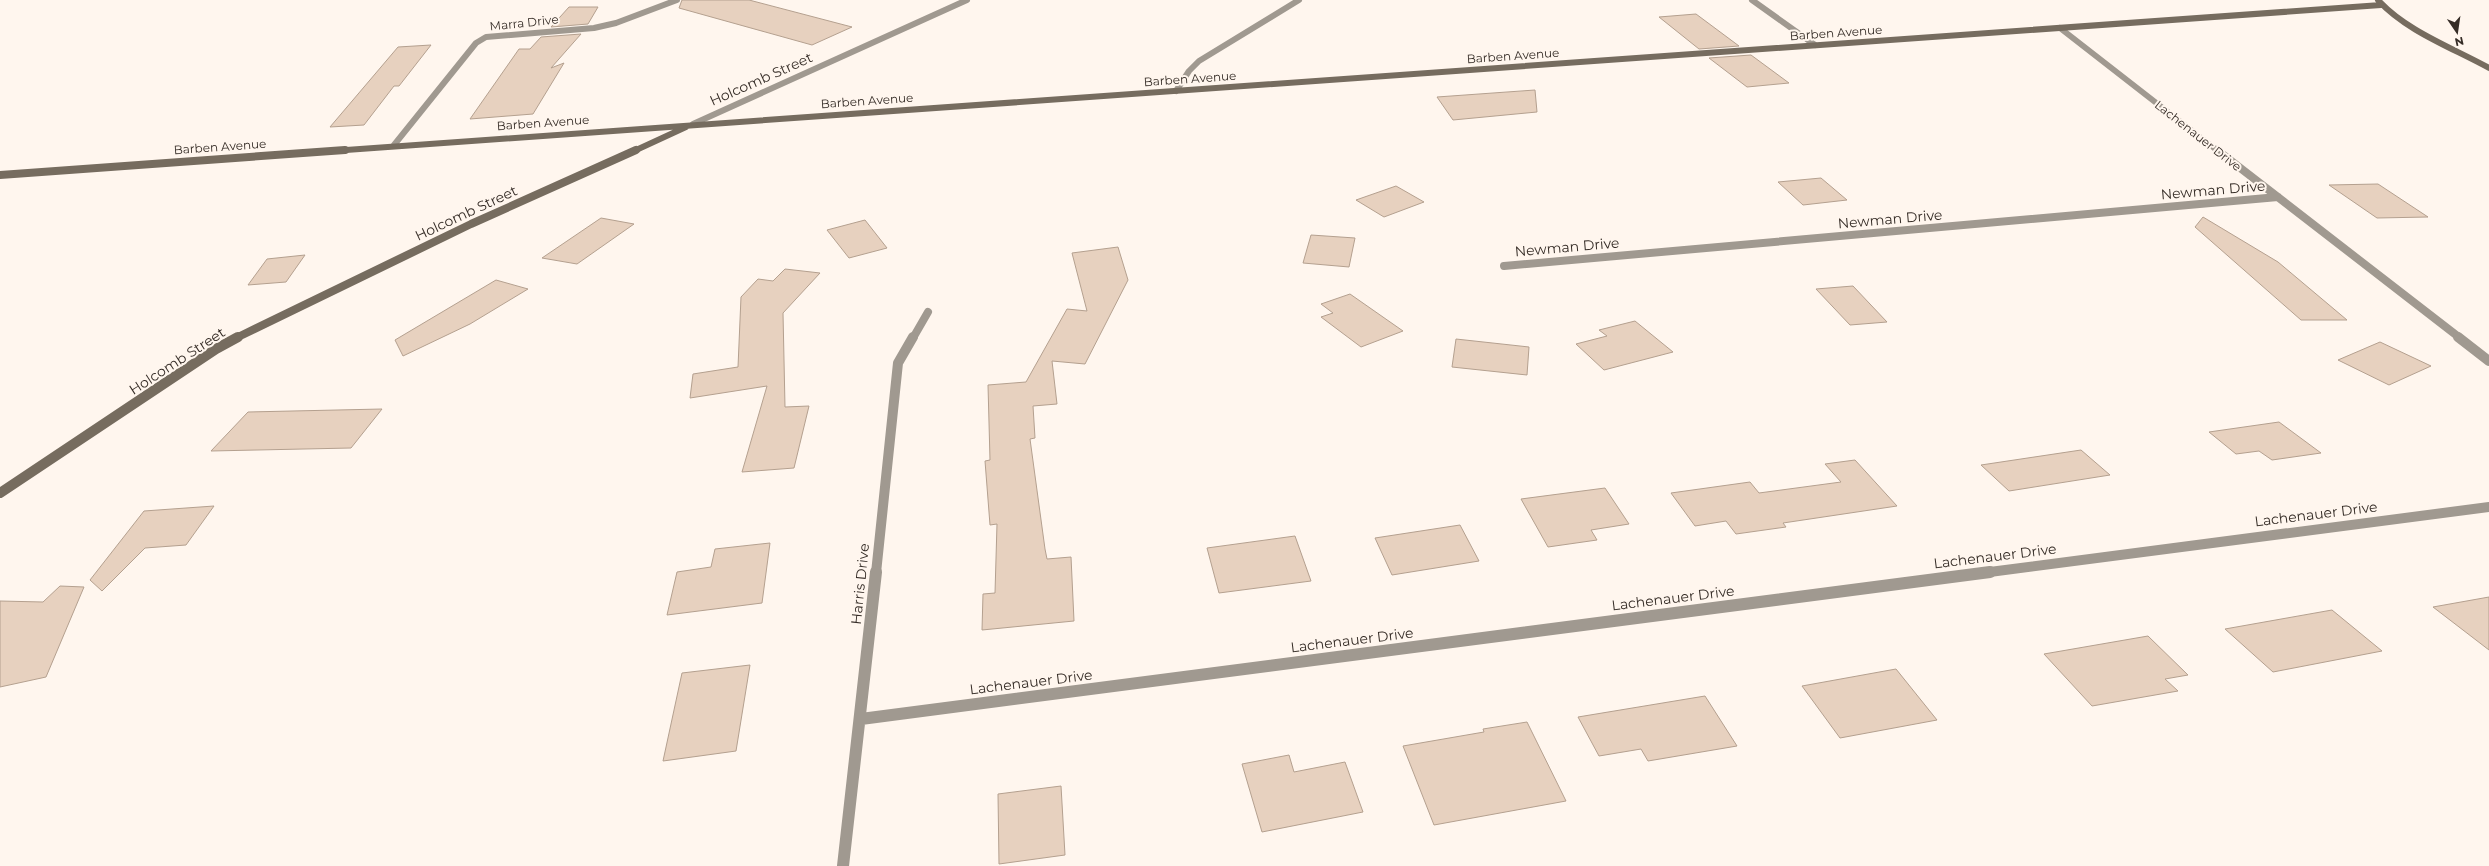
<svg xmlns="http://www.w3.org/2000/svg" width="2489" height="866" font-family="Montserrat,sans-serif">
	<rect width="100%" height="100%" fill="#fff6ee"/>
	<path fill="#e7d1bf" stroke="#b4a08f" d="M682,0h67l103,27 -40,18 -133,-37z
		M569,7h29l-10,17 -37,3z
		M1696,14l43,32 -40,3 -40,-32z
		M581,34l-30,34 13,-5 -31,51 -63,5 49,-70h11l11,-12z
		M431,45l-32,41h-5l-30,39 -34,2 68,-80z
		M1751,55l38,28 -42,4 -38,-29z
		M1535,90l2,22 -84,8 -16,-23z
		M1821,178l26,22 -44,5 -25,-23z
		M2378,184l50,33 -51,1 -48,-33z
		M1396,186l28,16 -40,15 -28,-17z
		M2203,217l75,45 69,58h-46l-106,-93z
		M601,218l33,6 -57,40 -35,-6z
		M865,220l22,28 -38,10 -22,-28z
		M1311,235l44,3 -6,29 -46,-4z
		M1118,247l10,33 -43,84 -33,-3 5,43 -24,2 2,32 -5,1 15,110 2,10 24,-2 3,64 -92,9 1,-36 12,-1 2,-69 -7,1 -5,-64 5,-1 -2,-75 38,-3 41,-73 20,2 -15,-58z
		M305,255l-19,27 -38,3 19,-26z
		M785,269l35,4 -37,40 2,94 24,-1 -15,62 -52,4 25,-86 -77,12 3,-24 45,-7 3,-70 17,-18 15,2z
		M496,280l32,9 -58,35 -67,32 -8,-16z
		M1853,286l34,36 -37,3 -34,-36z
		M1350,294l53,37 -42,16 -40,-30 12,-4 -12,-9z
		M1635,321l38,31 -69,18 -28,-26 31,-8 -8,-6z
		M1456,339l73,8 -2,28 -75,-8z
		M2380,342l51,24 -42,19 -51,-25z
		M382,409l-31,39 -140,3 37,-39z
		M2279,422l42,31 -49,7 -13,-9 -23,3 -27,-22z
		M2081,450l29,25 -101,16 -28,-26z
		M1855,460l42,46 -114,17 3,4 -50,7 -10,-13 -31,5 -24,-33 79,-11 9,11 82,-11 -16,-18z
		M1605,488l24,36 -38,6 6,10 -49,7 -27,-48z
		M214,506l-28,39 -41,3 -43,43 -12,-11 54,-69z
		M1460,525l19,36 -87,14 -17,-37z
		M1295,536l16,45 -92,12 -12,-45z
		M770,543l-8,60 -95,12 10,-43 34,-5 4,-18z
		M60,586l24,1 -38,90 -46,10v-86l43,1z
		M2489,597v53l-56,-43z
		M2332,610l50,41 -109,21 -48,-43z
		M2148,636l40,39 -23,4 13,12 -86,15 -48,-52z
		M750,665l-14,86 -73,10 19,-88z
		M1896,669l41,51 -97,18 -38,-52z
		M1705,696l32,50 -89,15 -7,-12 -42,7 -21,-39z
		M1527,722l39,79 -132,24 -31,-79 81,-14 -1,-3z
		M1289,755l5,17 51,-10 18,50 -101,20 -20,-68z
		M1061,786l4,69 -66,9 -1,-70z"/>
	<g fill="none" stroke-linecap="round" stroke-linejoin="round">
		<path stroke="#a09990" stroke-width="6" d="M1752,0l63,45
			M2060,28l158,123
			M1176,91l13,-20 10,-10 100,-61
			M693,124l274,-124
			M394,145l82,-102 10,-6 108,-9 22,-5 61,-23"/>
		<path stroke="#a09990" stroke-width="8" d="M2217,150l243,188
			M1504,266l774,-69
			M913,338l15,-26"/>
		<path stroke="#a09990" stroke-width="10" d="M2458,337l31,24
			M876,573l22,-210 15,-26
			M1982,573l507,-66"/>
		<path stroke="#a09990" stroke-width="12" d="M861,719l1129,-147
			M843,866l33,-294"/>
		<path stroke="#766c5f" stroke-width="6" d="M2378,0c28,31 75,48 111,68
			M332,151l2049,-146
			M634,151l52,-24"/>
		<path stroke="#766c5f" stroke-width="8" d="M0,175l345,-25
			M236,338l235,-114 165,-74"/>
		<path stroke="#766c5f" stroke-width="10" d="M0,493l216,-144 22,-12"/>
	</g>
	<g text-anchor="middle" stroke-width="4" stroke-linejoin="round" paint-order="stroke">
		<g font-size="12" fill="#352c26" stroke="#fff6ee">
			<text transform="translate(524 23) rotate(-6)" y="4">Marra Drive</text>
			<text transform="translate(1836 33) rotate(-4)" y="4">Barben Avenue</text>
			<text transform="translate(1513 56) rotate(-4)" y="4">Barben Avenue</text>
			<text transform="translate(1190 79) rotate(-4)" y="4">Barben Avenue</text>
			<text transform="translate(867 101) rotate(-4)" y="4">Barben Avenue</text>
			<text transform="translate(543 123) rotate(-4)" y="4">Barben Avenue</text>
			<text transform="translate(2198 136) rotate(38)" y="4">Lachenauer Drive</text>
			<text transform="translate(220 147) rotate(-4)" y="4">Barben Avenue</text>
		</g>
		<g font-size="14" fill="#352c26" stroke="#fff6ee">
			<text transform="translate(761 79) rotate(-24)" y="5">Holcomb Street</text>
			<text transform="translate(2213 190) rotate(-5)" y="5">Newman Drive</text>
			<text transform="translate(466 213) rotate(-25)" y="5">Holcomb Street</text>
			<text transform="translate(1890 219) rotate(-5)" y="5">Newman Drive</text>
			<text transform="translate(1567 247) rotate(-5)" y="5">Newman Drive</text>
			<text transform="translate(177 361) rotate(-33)" y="5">Holcomb Street</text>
			<text transform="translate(2316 514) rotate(-7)" y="5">Lachenauer Drive</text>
			<text transform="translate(1995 556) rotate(-7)" y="5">Lachenauer Drive</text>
			<text transform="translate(860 584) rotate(-84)" y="5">Harris Drive</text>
			<text transform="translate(1673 598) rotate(-7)" y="5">Lachenauer Drive</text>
			<text transform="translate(1352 640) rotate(-7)" y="5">Lachenauer Drive</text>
			<text transform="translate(1031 682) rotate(-7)" y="5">Lachenauer Drive</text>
		</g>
	</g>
	<g transform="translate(2457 32) rotate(167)" stroke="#fff6ee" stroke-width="3" paint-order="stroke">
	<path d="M0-3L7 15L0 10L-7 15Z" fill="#352c26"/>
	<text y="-6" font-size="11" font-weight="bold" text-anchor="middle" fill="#352c26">N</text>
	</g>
</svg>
